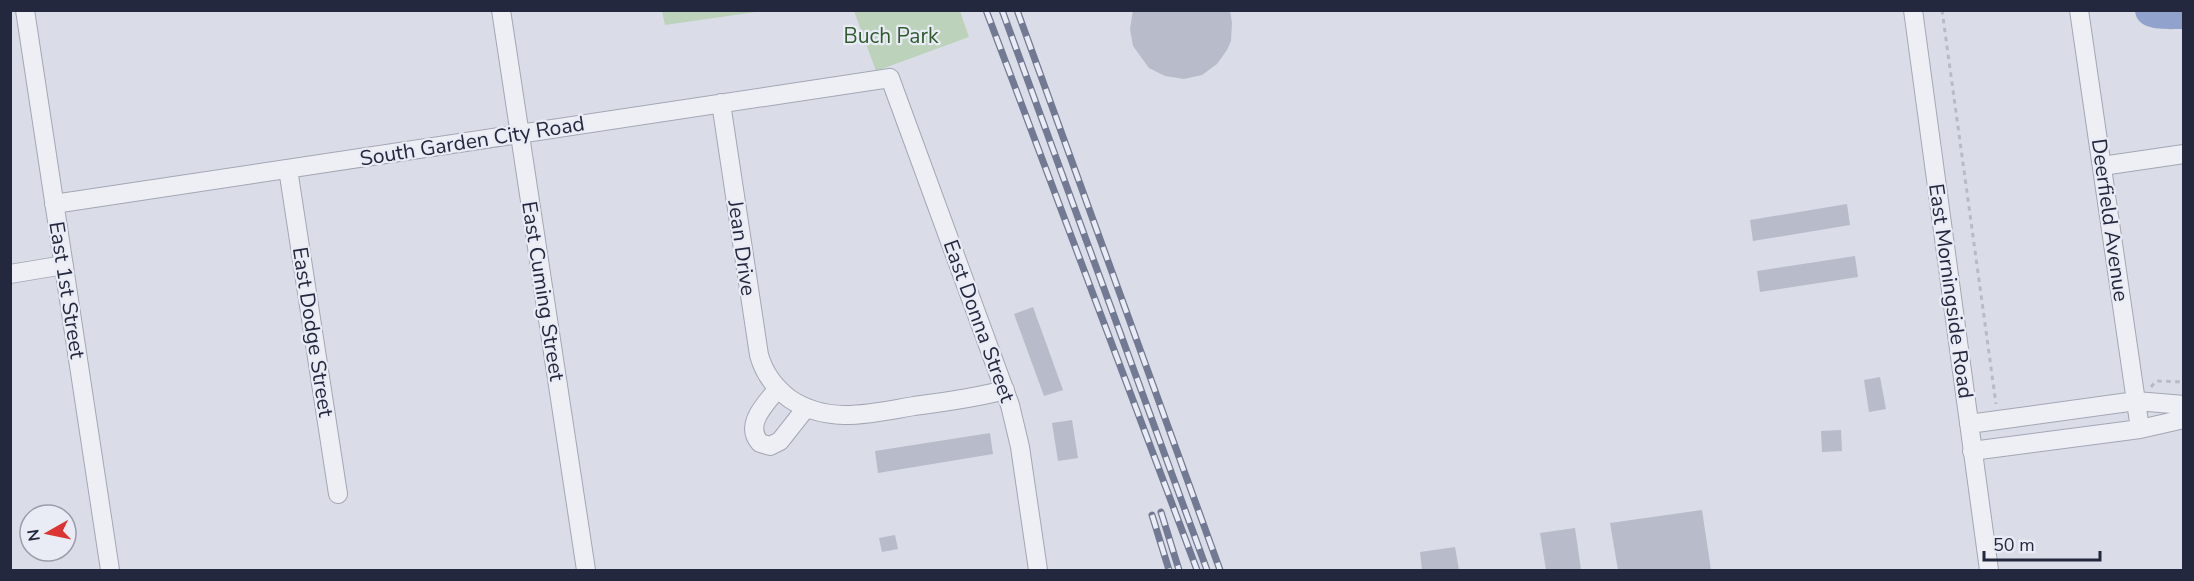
<svg xmlns="http://www.w3.org/2000/svg" width="2194" height="581" font-family="'Nunito Sans',sans-serif">
	<rect width="100%" height="100%" fill="#dadde7"/>
	<path fill="#bcd2ba" d="M662,11v-1l101,1 -98,14z
		M854,11h106l9,26 -93,34z"/>
	<path fill="#91a3cc" d="M2135,11h48v18c-16,0 -46,3 -48,-18z"/>
	<path fill="#b7bbca" d="M1133,10h97l2,13 -1,18 -4,9 -10,14 -15,11 -18,4 -19,-3 -16,-8 -16,-22 -3,-17z
		M1847,204l3,21 -97,16 -3,-21z
		M1855,256l3,21 -98,15 -3,-21z
		M1033,307l30,83 -19,6 -30,-82z
		M1880,377l6,32 -17,3 -5,-32z
		M1072,420l6,38 -20,3 -6,-38z
		M1841,430l1,21 -20,1 -1,-21z
		M990,433l3,21 -115,19 -3,-22z
		M1702,510l9,60h-93l-8,-47z
		M1575,528l6,42h-35l-6,-37z
		M895,535l3,14 -16,3 -3,-14z
		M1455,547l4,23h-37l-2,-18z"/>
	<g fill="none" stroke-linecap="round" stroke-linejoin="round">
		<defs>
			<path id="minor" d="M25,10l85,560
				M501,10l85,560
				M1913,10l76,560
				M2079,10l61,419
				M721,103l38,252c5,18 16,33 31,44 39,26 82,14 124,7 31,-4 61,-8 91,-16
				M2102,166l82,-12
				M288,169l50,325
				M54,204l836,-126 120,327 10,42 18,123
				M10,274l54,-9
				M778,388c-11,15 -35,36 -18,55l10,3 10,-5 26,-33
				M1969,424l167,-23 48,4
				M1972,451l168,-22 44,-10"/>
		</defs>
		<use href="#minor" stroke="#a3a7b4" stroke-width="20"/>
		<path stroke="#b8bbc5" stroke-width="3" stroke-dasharray="4.5 4.5" stroke-linecap="butt" d="M1942,10l54,394
			M2151,387l5,-6 28,1"/>
		<use href="#minor" stroke="#edeff5" stroke-width="18"/>
		<defs>
			<path id="rail" d="M986,10l211,560
				M1002,10l205,560
				M1017,10l203,560
				M1161,512l18,58
				M1152,515l17,55"/>
		</defs>
		<use href="#rail" stroke="#727992" stroke-width="7"/>
		<use href="#rail" stroke="#eaecf5" stroke-width="4.5" stroke-dasharray="14" stroke-linecap="butt"/>
	</g>
	<g text-anchor="middle" stroke-width="4.5" stroke-linejoin="round" paint-order="stroke">
		<g font-size="21" fill="#305b2f" stroke="#eaecf5">
			<text x="891" y="43">Buch Park</text>
		</g>
		<g font-size="21" fill="#23283e" stroke="#eaecf5">
			<text transform="translate(472 141) rotate(-9)" y="7">South Garden City Road</text>
			<text transform="translate(2110 220) rotate(82)" y="7">Deerfield Avenue</text>
			<text transform="translate(742 248) rotate(82)" y="7">Jean Drive</text>
			<text transform="translate(67 290) rotate(81)" y="7">East 1st Street</text>
			<text transform="translate(543 291) rotate(81)" y="7">East Cuming Street</text>
			<text transform="translate(1951 291) rotate(82)" y="7">East Morningside Road</text>
			<text transform="translate(979 321) rotate(70)" y="7">East Donna Street</text>
			<text transform="translate(313 332) rotate(81)" y="7">East Dodge Street</text>
		</g>
	</g>
	<rect width="2194" height="581" fill="none" stroke="#23283e" stroke-width="24"/>
	<g transform="translate(48 533) rotate(261)"><circle r="28" fill="#eaecf5" stroke="#9a9eac" stroke-width="1.5"/>
	<path d="M0-4.5L10 22L0 15L-10 22Z" fill="#dc3430"/>
	<text y="-9" font-size="16" font-weight="bold" text-anchor="middle" fill="#23283e">N</text>
	</g>
	<path d="M1984 551v9h116v-9" fill="none" stroke="#23283e" stroke-width="3"/>
	<text x="1993" y="551" font-size="18" fill="#23283e" stroke="#eaecf5" stroke-width="4.5" paint-order="stroke">50 m</text>
</svg>
